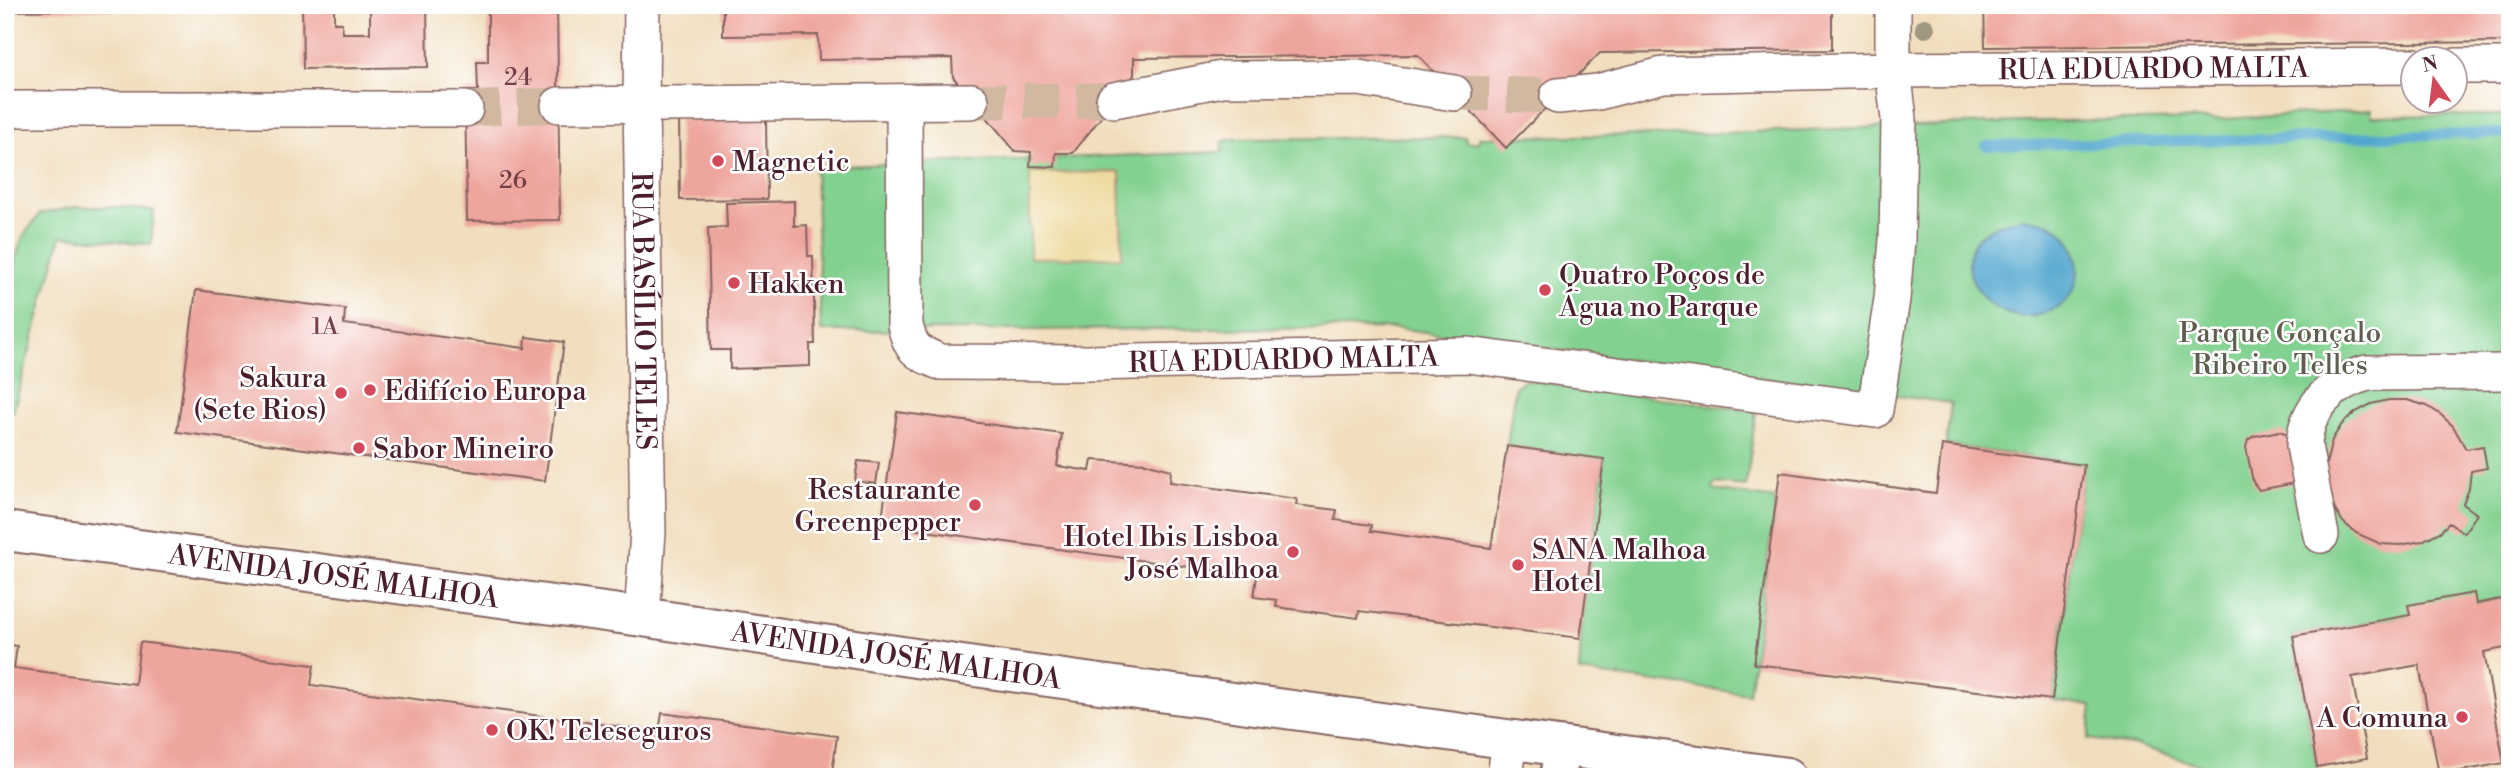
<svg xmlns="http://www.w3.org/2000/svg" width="2515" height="782" font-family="'Libre Bodoni',serif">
	<rect width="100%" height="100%" fill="#fff"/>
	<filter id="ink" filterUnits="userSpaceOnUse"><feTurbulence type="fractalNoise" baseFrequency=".0143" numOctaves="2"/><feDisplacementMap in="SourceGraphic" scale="14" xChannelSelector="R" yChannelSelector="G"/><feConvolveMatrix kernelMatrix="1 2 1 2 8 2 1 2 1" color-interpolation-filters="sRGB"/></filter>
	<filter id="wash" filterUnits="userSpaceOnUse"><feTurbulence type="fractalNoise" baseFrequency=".00686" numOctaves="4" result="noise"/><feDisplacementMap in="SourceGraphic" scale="28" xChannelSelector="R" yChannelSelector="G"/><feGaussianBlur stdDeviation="1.57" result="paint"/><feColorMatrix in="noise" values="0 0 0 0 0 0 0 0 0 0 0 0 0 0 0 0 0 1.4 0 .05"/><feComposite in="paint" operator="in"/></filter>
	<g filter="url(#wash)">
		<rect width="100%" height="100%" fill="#f1debe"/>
		<path fill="#83d190" stroke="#66785e" stroke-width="2" d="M2371,110v6l139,-1v482l-217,39 24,131 -3,10h-38l-63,-8 -74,-23 -51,-7 4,-33 -40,-6 32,-235 -138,-20 5,-42 -555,-75 -575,3 -6,-164 407,-15 1,-10 7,-3 235,-2 1,6 13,-1v-5l189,-2 381,-14 174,-2z
			M75,207h44l35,4 -3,33 -90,-8 -48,176 -8,2v-124l18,-54 17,-22z
			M1524,380l232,31 -10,75 -31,-3 -2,7 63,9 -27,195 -170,-22 3,-48 22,-164 -97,-14 8,-59z"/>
		<path fill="#eeda9e" stroke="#9c7c64" stroke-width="2" d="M1120,172l2,85 -92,1v-85z"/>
		<path fill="#53a7cf" stroke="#4e637d" stroke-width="2" d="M2023,218c8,2 18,2 26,6 27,12 37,47 21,72 -7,11 -20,16 -31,19 -57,14 -101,-66 -42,-90 8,-3 17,-5 26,-7z"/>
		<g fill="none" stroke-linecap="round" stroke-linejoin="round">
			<path stroke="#53a7cf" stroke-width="10" d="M1986,146l524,-13"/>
		</g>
		<g id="blocks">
			<path fill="#eea59d" d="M5,5h248v3l-248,3z
				M302,5h32v18h8v10h28v-28h57l1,62 -125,2z
				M488,5h69l3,215 -93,1 -2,-130h13l-1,-29h11z
				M723,5h1109v45l-232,3 -94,95 -88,-93 -284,3v17l-61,78h-17l-1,14 -25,-1 1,-14 -16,-1 -62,-74 -1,-19 -133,2 -1,-25 -95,1z
				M1984,5h526v37l-525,5z
				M766,117l1,82 -87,1 -1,-82z
				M794,201v25l13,-1 1,31h5l2,88h-5v22l-80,3v-19h-19l-3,-122 19,-1 -1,-24z
				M196,290l149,19 -1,15 181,24 1,-11 38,5 -19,139 -368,-49z
				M2389,400h18l20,6 13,8 13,12 13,23 17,-3 4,22 -16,3 -2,18 -6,15 14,10 -13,19 -15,-10 -9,9 -18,9 -22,4 -19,-1 -25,-11 -13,-11 -8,-12 -6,-12 -5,-26 8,-32 10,-16 14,-12 15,-8z
				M897,412l165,22 -5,32 33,5 2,-11 53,3 26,7 -1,12 127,17 -1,6 41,5 -2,10 37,5 -1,6 120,17 16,-102 97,13 -24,179 -221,-27 -1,7 -82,-11 1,-7 -23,-3 3,-21 -376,-51z
				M2280,431l7,3 2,4 6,43 -5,3 -31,6 -6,-8 -7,-35 2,-7 6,-4z
				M1942,445l142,20 -32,235 -298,-36 26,-192 156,21z
				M858,461l21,2 -3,21 -21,-3z
				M2474,593l2,11 34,-7v50l-26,5 20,111 -65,12 -20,-110 -67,12 15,81 -50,9 -24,-131 117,-21 -2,-10z
				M140,642l174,23 -3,20 348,47 3,-19 175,23 -5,37 14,4h-841v-133l12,2 -3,22 121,16z"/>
		</g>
	</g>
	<g filter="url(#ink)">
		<use href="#blocks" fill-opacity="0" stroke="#84625e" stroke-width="2"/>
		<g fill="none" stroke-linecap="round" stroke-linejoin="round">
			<path stroke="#d0b8a1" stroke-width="35" stroke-dasharray="35 18" stroke-linecap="butt" d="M1454,93l104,3
				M971,101l143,-1
				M465,109l94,-4"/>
			<defs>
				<g id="minor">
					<path id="s1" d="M642,5l-1,99 7,428 -6,85"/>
					<path d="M2456,66h54"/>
					<path id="s2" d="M1558,96l40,-4 65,-17 230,-5 521,-4"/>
					<path d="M1114,100l108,-21 136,-1 96,15"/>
					<path id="s3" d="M904,102l1,223c6,26 12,27 35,37l147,1 381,-8 407,55 17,-111 5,-59 2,-121 -6,-49v-65"/>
					<path d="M559,105l412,-4"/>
					<path d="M5,109h460"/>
					<path d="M2321,535l-17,-89c1,-37 28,-64 63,-73l143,-1"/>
					<path d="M1505,777l5,-38"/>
					<path d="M1558,777l4,-31"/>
				</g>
				<g id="tertiary">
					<path id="s4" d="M5,531l637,86 340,51 805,109"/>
				</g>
			</defs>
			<use href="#minor" stroke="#84625e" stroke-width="38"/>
			<use href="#tertiary" stroke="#84625e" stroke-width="42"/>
			<use href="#minor" stroke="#fff" stroke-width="35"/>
			<use href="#tertiary" stroke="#fff" stroke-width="38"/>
		</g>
		<circle fill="#a09780" cx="1925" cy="28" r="10"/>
	</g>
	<g fill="#d1495b" stroke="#fff" stroke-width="2.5">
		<circle cx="718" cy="161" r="7"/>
		<circle cx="734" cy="283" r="7"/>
		<circle cx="1545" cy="290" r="7"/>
		<circle cx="370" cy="390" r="7"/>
		<circle cx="341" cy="393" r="7"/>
		<circle cx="359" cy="448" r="7"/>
		<circle cx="975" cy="505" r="7"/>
		<circle cx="1293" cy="552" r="7"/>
		<circle cx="1518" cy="565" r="7"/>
		<circle cx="2462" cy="717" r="7"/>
		<circle cx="492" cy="730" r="7"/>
	</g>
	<g text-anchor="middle" stroke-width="5" stroke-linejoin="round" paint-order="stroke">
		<g font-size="24" fill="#734048">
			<text x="518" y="85">24</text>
			<text x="513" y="188">26</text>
			<text x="325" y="334">1A</text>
		</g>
		<g font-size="28" fill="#4a1f2b" stroke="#fff">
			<text dy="10" stroke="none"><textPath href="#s2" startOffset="598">RUA EDUARDO MALTA</textPath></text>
			<text dy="10" stroke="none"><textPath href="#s1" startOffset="306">RUA BASÍLIO TELES</textPath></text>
			<text dy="10" stroke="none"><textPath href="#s3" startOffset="621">RUA EDUARDO MALTA</textPath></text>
			<text dy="10" stroke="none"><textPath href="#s4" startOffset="332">AVENIDA JOSÉ MALHOA</textPath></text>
			<text dy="10" stroke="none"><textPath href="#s4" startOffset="900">AVENIDA JOSÉ MALHOA</textPath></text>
		</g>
		<g font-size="28" fill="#4a1f2b" stroke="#fff" text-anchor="start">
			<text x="732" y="171">Magnetic</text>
			<text x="1559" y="284">Quatro Poços de<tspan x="1559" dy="32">Água no Parque</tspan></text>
			<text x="748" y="293">Hakken</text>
			<text x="327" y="387" text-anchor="end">Sakura<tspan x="327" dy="32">(Sete Rios)</tspan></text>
			<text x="384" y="400">Edifício Europa</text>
			<text x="373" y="458">Sabor Mineiro</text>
			<text x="961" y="499" text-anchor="end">Restaurante<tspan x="961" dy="32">Greenpepper</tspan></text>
			<text x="1279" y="546" text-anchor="end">Hotel Ibis Lisboa<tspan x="1279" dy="32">José Malhoa</tspan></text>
			<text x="1532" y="559">SANA Malhoa<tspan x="1532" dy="32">Hotel</tspan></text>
			<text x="2448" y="727" text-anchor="end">A Comuna</text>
			<text x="506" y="740">OK! Teleseguros</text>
		</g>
		<g font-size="28" fill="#5e5d4e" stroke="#fff">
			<text x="2280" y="342">Parque Gonçalo<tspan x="2280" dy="32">Ribeiro Telles</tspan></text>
		</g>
	</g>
	<rect width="2515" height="782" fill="none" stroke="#fff" stroke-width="28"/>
	<g transform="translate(2434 80) rotate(346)"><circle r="33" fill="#ffffff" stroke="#b7a5aa" stroke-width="2"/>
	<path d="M0-5L12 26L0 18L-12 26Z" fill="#d1495b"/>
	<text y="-10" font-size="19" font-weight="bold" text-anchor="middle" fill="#4a1f2b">N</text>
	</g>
</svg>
